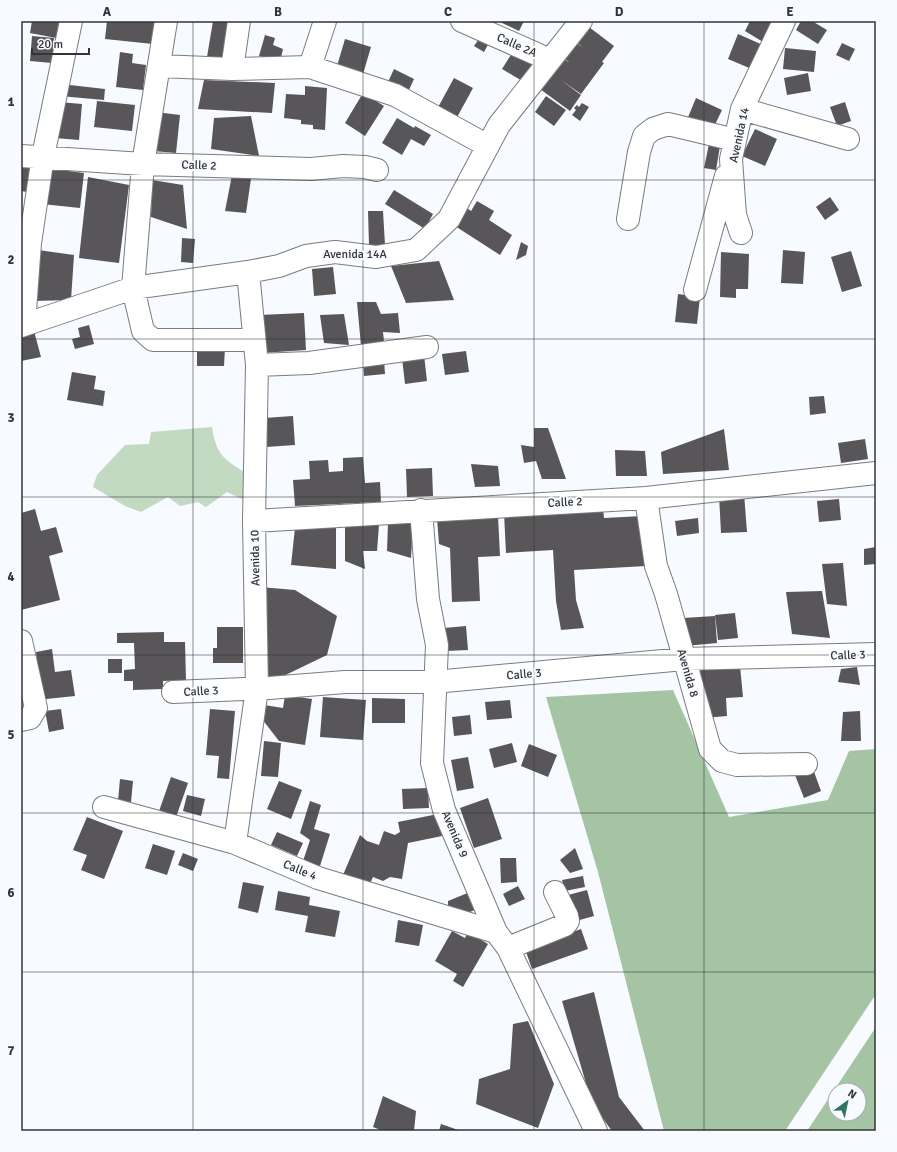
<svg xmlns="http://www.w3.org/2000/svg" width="897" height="1152" font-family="Signika,sans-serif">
	<rect width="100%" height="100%" fill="#f7fafe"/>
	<path fill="#c2d9c2" d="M212,427c4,27 11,32 34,46l-2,27 -17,-8 -21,15 -8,-5 -18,4 -12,-9 -27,15 -16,-6 -32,-19 4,-12 28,-30 24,-1 2,-12z"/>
	<path fill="#a4c4a4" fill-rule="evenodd" d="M673,690l56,127 99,-17 21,-49 27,-2v245l-91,137h-121l-66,-259 -52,-175z
		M876,1027v104h-69zM835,1090h24v24h-24z"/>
	<path fill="#585659" d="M32,21h27l-3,17 -26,-5z
		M107,21h49l-3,23 -48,-5z
		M213,21h20l-1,9 -5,-1 -3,14h4l-4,23 -18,-3z
		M498,21h26l-5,10z
		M750,21h19l4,3 -10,18 -18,-11z
		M801,21h11l15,9 -9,14 -22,-14z
		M589,27l25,19 -12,16 2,1 -23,31 -20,-14 20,15 -11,16 -30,-22 24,-30 6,4 -6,-5 12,-16 7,6 -6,-6z
		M738,34l27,12 -11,24 -26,-11z
		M265,35l10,3 -2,7 10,4 -3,13 -21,-6z
		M32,36l22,2 -2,25 -22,-2z
		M481,36l9,5 -6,11 -10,-6z
		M345,39l26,8 -8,27 -26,-8z
		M842,43l13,6 -6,12 -13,-6z
		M785,48l31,3 -2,21 -31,-3z
		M514,50l21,12 -11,20 -22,-13z
		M120,52l13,2 -1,9 14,2 -3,25 -27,-3z
		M394,69l20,10 -6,13 -20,-10z
		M808,73l3,18 -24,4 -3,-17z
		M454,78l19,10 -18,33 -19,-10z
		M204,80l71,3 -3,30 -74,-4z
		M61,84l44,5 -1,11 -44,-4z
		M305,86l22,2 -2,42 -12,-1v-4l-12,-1v-4l-17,-2 2,-24 19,1z
		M363,93l21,13 -19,30 -20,-13z
		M546,96l20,14 -12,16 -19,-14z
		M696,98l26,12 -11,23 -25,-11z
		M97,101l38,4 -3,26 -38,-4z
		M59,102l23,2 -3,36 -24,-2z
		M845,102l6,19 -14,5 -7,-19z
		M582,103l7,4 -9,14 -8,-6 4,-5 -2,-2 3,-3 2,2z
		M156,112l24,3 -4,38 -23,-2z
		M251,116l8,40 -48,-7 3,-31z
		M397,118l17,10 1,-2 16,9 -7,11 -13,-7 -9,16 -20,-12z
		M755,129l22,10 -12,27 -23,-10z
		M709,144l11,2 -4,24 -12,-2z
		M21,166l9,1 -3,25 -6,-1z
		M46,168l38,5 -4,35 -38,-4z
		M252,172l-6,41 -21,-2 7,-36z
		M88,177l41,8 -10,78 -40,-5z
		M152,180l31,5 4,44 -36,-12z
		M394,190l39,24 -8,15 -40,-25z
		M830,197l9,13 -14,10 -9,-13z
		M477,201l17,10 -5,9 23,15 -12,20 -45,-29 12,-18 4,3z
		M368,211h15l2,34h-16z
		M182,238l13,1 -2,24 -12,-1z
		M521,242l7,4 -2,9 -10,5z
		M38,250l36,5 -3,45 -38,1z
		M783,250l22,2 -2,32 -22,-1z
		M851,251l11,35 -20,6 -11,-35z
		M721,252l28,2 -1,35h-12v9l-16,-1z
		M439,261l15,39 -48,3 -15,-37z
		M333,267l3,27 -22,2 -2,-27z
		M678,294l22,3 -3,27 -22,-2z
		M357,302h19l5,12 17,-1 2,20 -17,-1 1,9 -23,5z
		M304,313l2,37 -44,3 -3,-38z
		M344,314l5,31 -25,-2 -4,-28z
		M89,325l5,19 -19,5 -3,-10 8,-2 -2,-9z
		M34,331l7,26 -20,4v-27z
		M197,347l28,1 -1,18h-27z
		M466,351l3,21 -24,3 -3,-21z
		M424,355l3,26 -22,3 -3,-26z
		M384,360l1,14 -21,2 -1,-15z
		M72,372l24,4 -2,13 11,2 -2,15 -36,-6z
		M824,396l2,17 -16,2 -1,-18z
		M293,416l2,29 -29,2 -2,-29z
		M534,428h14l18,51h-24l-6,-18 -12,2 -3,-18 13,2z
		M724,429l5,41 -66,4 -2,-22z
		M865,439l3,20 -27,4 -3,-20z
		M615,450l30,1 2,25h-31z
		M363,457l2,26 15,-1 1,20 -86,4 -2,-26 17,-1 -1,-18 19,-1 1,12 14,-1v-13z
		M471,464l27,2 2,20 -25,1z
		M432,468l1,28 -26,1 -1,-28z
		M744,493l3,39 -26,1 -2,-38z
		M839,499l2,21 -22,2 -2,-21z
		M603,507l1,11 39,-2 3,50 -72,4 2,30 8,28 -23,2 -5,-29 -3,-51 -47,3 -2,-40z
		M35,509l6,22 15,-4 7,25 -14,4 11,44 -39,10v-97z
		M498,516l2,40 -22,1 2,44 -28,1 -2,-54 -11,-4 -2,-26z
		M698,518l1,15 -22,3 -2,-15z
		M388,523l25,1 -2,34 -24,-7z
		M345,524l34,1 -2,26h-14l2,18 -20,-8z
		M336,527v42l-45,-4 4,-37z
		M876,547v17l-12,1v-16z
		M843,563l4,43 -20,-2 -5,-40z
		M260,587l35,3 42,26 -10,39 -58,28z
		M822,591l8,47 -38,-4 -6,-42z
		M735,613l3,25 -20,2 -3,-25z
		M715,616l2,27 -32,3 -2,-28z
		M466,626l2,24 -22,1 -2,-23z
		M217,627h26v36h-30v-15h4z
		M164,632v10h21l1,38 -23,1v8l-30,1v-9h-9v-11l11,-1 -1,-26h-17v-10z
		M52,649l3,23 16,-2 4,26 -38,4 2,-26 -3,-22z
		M108,659h14v14h-14z
		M740,666l3,31 -17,1 1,18 -22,2 -5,-48z
		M857,667l3,18 -22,-3 3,-13z
		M285,695l27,4 -7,46 -26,-4 -17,-22 2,-14 19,3z
		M323,697l43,3 -3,40 -43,-3z
		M372,698l33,1v24h-33z
		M510,700l2,18 -25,2 -2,-18z
		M61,709l3,20 -15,3 -4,-21z
		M210,709l25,2 -6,68 -12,-1 2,-22 -13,-1z
		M860,711l1,30h-20l2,-29z
		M470,715l2,19 -18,2 -2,-19z
		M264,741l17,2 -3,34 -17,-1z
		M512,743l5,19 -23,6 -5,-19z
		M529,744l28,11 -9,22 -27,-11z
		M468,757l6,31 -17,3 -6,-31z
		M813,769l8,22 -17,7 -9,-23z
		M171,777l17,6 -13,37 -17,-6z
		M120,779l13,2 -2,21 -13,-1z
		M279,781l23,9 -11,29 -24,-10z
		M428,788l1,20 -26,1 -1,-20z
		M187,795l18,4 -4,17 -18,-5z
		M488,798l14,41 -28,9 -14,-40z
		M310,801l11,4 -7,24 16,5 -10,32 -17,-5 7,-21 -10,-7z
		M438,814l4,22 -34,7 -6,36 -12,-2 -7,4 -10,-4 -4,9 -26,-11 17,-40 7,6 12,4 5,-14 11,4 5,-3 -2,-10z
		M87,817l36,14 -19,48 -23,-9 6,-15 -14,-5z
		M277,832l26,11 -6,13 -26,-11z
		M153,844l22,7 -8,24 -22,-7z
		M575,848l8,21 -13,4 -10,-13z
		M183,853l15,6 -5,12 -15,-6z
		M500,858h16l1,24 -16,1z
		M583,876l2,11 -20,4 -3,-11z
		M243,882l21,4 -6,27 -20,-5z
		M518,886l7,13 -16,7 -6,-12z
		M587,890l7,26 -18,5 -8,-26z
		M278,891l32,6 -1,8 31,6 -5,26 -30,-5 3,-16 -33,-6z
		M470,892l7,17 -14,6 -15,-7v-7z
		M398,920l25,5 -4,21 -24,-4z
		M581,929l7,20 -56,20 -7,-20z
		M452,931l13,7 3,-6 20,12 -25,43 -10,-6 4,-7 -22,-13z
		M594,992l25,105 26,34h-33l-20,-27 -30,-103z
		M528,1021l26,63 -16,44 -62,-24 3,-25 31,-10 3,-45z
		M383,1096l33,15 -2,20h-31l-10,-4z
		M441,1124l20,7h-22z"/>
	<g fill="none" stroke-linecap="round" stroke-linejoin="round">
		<defs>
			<path id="minor" d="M166,21l-23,143 -10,124 10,43 10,9h101
				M462,21l88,39
				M159,66l73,3 78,-2 85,28 93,51
				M310,67l15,-46
				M232,69l7,-48
				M742,109l106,30
				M21,156l122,8 168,5 32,-3 22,1 12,3
				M628,219l11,-67 5,-16 9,-7 15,-5 67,16
				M741,233l-6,-18 -4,-56 11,-50 42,-88
				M695,290l31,-114
				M24,325l6,-82 13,-87 28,-135
				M21,326l112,-38 115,-16 31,-6 27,-10 29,-4 41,5 40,-7 33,-31 50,-94 82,-104
				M257,365l52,-2 118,-16
				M646,498l10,68 10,28 44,155 12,12 15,4 69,-1
				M421,510l7,89 9,46 -5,118 12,47 52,122 12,16 88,183
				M254,521l392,-23 230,-25
				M21,641l15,67 -6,10 -9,2
				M173,692l96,-4 76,-6h89l250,-23 192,-5
				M104,807l131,36 83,35 178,54
				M235,843l22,-154 -3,-168 3,-156 -9,-93
				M508,948l57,-23 3,-4 -1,-5 -12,-24"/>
		</defs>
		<use href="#minor" stroke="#797c7f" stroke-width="24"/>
		<use href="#minor" stroke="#fff" stroke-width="22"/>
	</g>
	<path fill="none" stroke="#333436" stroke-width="1" stroke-opacity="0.55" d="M193,21v1110M363,21v1110M534,21v1110M704,21v1110M21,180h855M21,339h855M21,497h855M21,655h855M21,813h855M21,972h855"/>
	<g text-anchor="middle" stroke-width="4" stroke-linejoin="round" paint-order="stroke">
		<g font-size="12" fill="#333436" stroke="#f7fafe">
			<text transform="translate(517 45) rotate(24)" y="4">Calle 2A</text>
			<text transform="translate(739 135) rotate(-78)" y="4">Avenida 14</text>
			<text transform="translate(199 165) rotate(2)" y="4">Calle 2</text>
			<text x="355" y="258">Avenida 14A</text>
			<text transform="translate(565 502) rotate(-3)" y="4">Calle 2</text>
			<text transform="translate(255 558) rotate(-91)" y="4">Avenida 10</text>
			<text transform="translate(848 655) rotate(-2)" y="4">Calle 3</text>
			<text transform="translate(688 673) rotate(74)" y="4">Avenida 8</text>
			<text transform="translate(524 674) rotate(-5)" y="4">Calle 3</text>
			<text transform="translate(201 691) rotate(-3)" y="4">Calle 3</text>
			<text transform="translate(455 834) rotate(67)" y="4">Avenida 9</text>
			<text transform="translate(300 870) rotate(22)" y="4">Calle 4</text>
		</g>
	</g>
	<rect width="897" height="1152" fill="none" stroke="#f7fafe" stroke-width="44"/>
	<g transform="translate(847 1102) rotate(33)"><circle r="19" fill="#f7fafe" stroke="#a9abae"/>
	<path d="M0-3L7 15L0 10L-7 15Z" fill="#357361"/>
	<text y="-6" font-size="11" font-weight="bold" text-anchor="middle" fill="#333436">N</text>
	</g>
	<path d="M32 48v6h57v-6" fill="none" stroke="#333436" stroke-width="2"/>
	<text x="38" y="48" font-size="12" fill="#333436" stroke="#f7fafe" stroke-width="3" paint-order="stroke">20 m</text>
	<rect x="22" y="22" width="853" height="1108" fill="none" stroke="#333436" stroke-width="1.5"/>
	<g font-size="13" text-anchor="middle" font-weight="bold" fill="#333436">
		<text x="107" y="16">A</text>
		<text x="278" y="16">B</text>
		<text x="448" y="16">C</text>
		<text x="619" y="16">D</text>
		<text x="790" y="16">E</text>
		<text x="11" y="106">1</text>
		<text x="11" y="264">2</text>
		<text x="11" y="422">3</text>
		<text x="11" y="581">4</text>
		<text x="11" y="739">5</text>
		<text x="11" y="897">6</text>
		<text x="11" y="1055">7</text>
	</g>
</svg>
